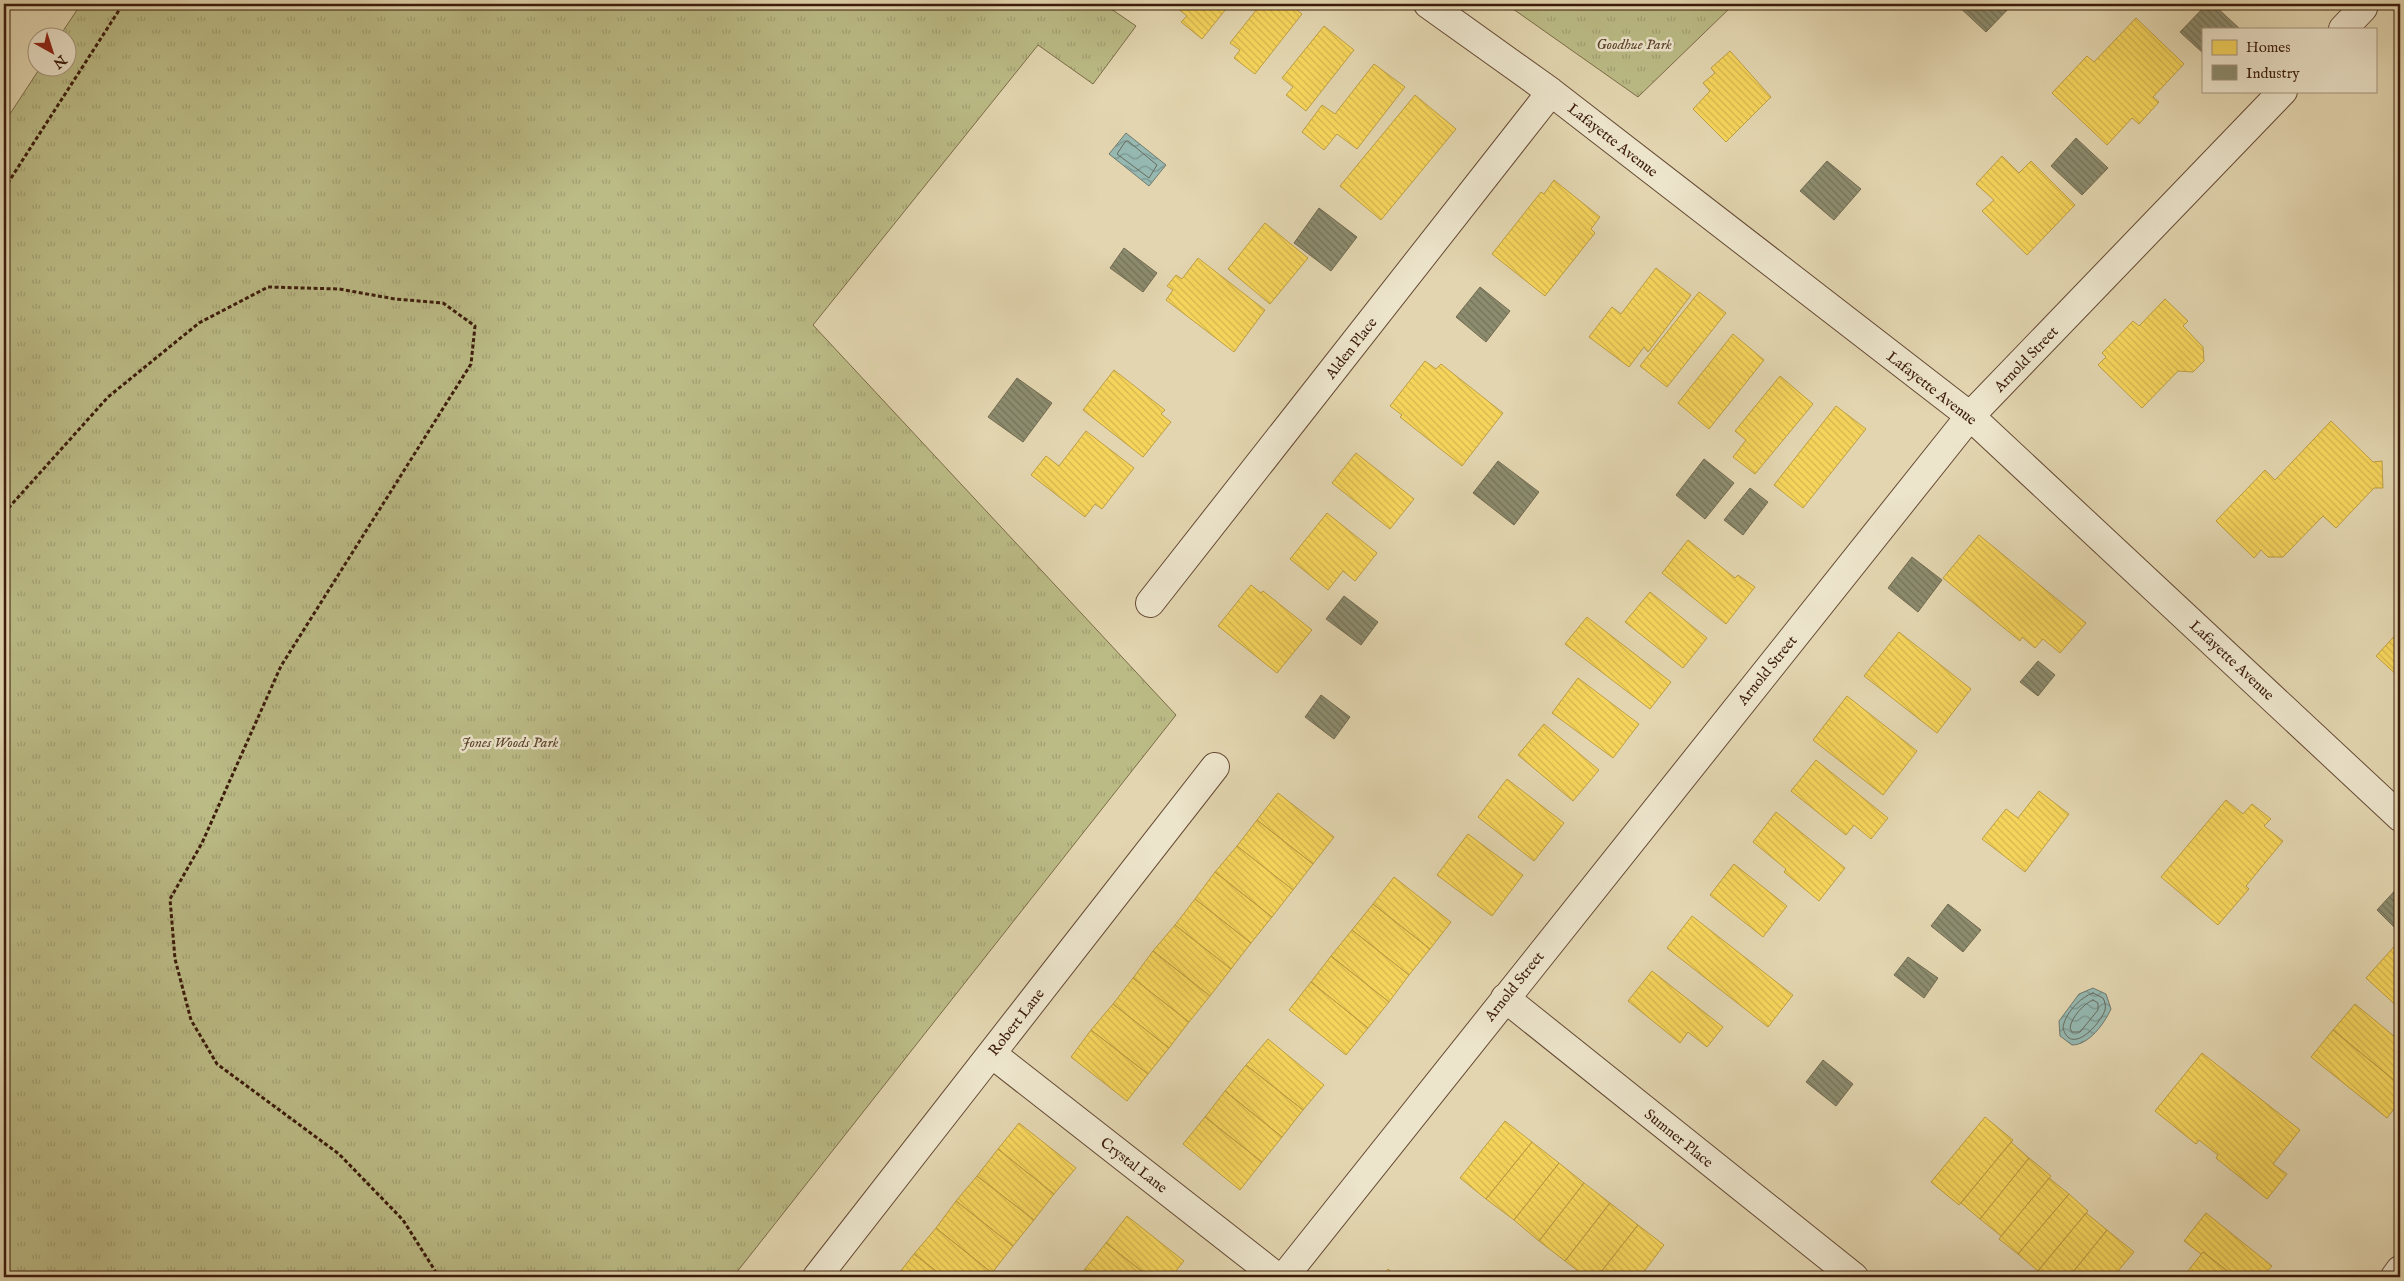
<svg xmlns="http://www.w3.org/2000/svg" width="2404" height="1281" font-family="'IM FELL English',serif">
	<defs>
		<pattern id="park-tufts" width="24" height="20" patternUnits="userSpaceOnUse" patternTransform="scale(1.25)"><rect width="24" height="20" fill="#bbbb86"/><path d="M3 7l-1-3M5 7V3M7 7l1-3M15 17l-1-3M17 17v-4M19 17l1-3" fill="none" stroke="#a2a072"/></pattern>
		<pattern id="water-waves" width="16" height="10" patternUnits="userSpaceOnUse" patternTransform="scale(1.25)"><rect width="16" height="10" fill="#95b8b1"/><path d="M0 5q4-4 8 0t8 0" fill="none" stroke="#7b958e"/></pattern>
		<pattern id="homes-back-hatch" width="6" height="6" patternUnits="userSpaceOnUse" patternTransform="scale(1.25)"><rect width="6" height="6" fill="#f6d55c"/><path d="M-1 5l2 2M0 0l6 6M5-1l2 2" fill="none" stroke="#d4b64f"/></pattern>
		<pattern id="industry-back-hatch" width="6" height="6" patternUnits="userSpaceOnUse" patternTransform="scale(1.25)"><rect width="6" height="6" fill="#8c8c6e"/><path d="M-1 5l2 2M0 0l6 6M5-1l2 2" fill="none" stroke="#747259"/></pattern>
	</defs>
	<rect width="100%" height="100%" fill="#e2d5af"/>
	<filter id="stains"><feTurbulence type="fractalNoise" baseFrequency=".004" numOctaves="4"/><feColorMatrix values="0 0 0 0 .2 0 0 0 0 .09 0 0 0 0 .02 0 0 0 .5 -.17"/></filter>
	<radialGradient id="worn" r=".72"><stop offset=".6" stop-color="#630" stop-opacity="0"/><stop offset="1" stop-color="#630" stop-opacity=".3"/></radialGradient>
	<path fill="url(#park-tufts)" stroke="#7c6c48" d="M81,4h1023l32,22 -43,58 -55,-39 -225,280 363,390 -443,562h-729v-1154l36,-55h28v-30l-9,-1z
		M1506,4h228l-96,93z"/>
	<path fill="url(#water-waves)" stroke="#717a6f" d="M1126,133l40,32 -17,21 -40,-32z
		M2093,988l13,6 5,15c-7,15 -22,36 -39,36l-12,-9 -1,-15 20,-27z"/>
	<path fill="url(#homes-back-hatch)" stroke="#be9e44" d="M1180,4h50l-28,35 -21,-17 6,-6 -10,-8z
		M1261,4h28l13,10 -47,60 -21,-16 6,-8 -10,-7z
		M2136,18l48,46 -31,33 6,5 -20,22 -7,-6 -25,27 -55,-52 35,-37 7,6z
		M1324,26l30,24 -48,61 -20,-16 7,-8 -11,-9z
		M1730,51l41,46 -45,45 -33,-33 17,-18 -7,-8 12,-10 -4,-5z
		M1374,64l31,23 -48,62 -20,-15 -13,16 -22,-18 20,-27 13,9z
		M1415,95l41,34 -75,91 -41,-34z
		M2002,156l17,17 12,-12 44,44 -48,50 -45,-44 12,-11 -18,-16z
		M1554,180l46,37 -9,12 4,4 -50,63 -53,-42 49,-62 3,2z
		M1265,223l43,35 -38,46 -42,-35z
		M1198,258l67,52 -31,42 -68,-52 7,-10 -6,-4 9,-11 6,4z
		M1656,268l35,27 -43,57 -4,-5 -15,20 -40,-30 23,-30 9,7z
		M1699,292l27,21 -59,74 -27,-21z
		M2165,299l23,22 -5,5 20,21 1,14 -11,11 -15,-1 -36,37 -44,-43 8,-8 -4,-4 31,-32 6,5z
		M1733,334l31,26 -55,69 -31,-26z
		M1425,361l11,8 5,-5 62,49 -41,53 -62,-49 2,-2 -12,-9z
		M1114,370l51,40 -4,4 10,8 -28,35 -60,-47z
		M1780,376l33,28 -58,70 -22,-17 13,-17 -11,-9z
		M1836,406l30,23 -63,79 -29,-23z
		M2331,421l42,41 9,-1 1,27h-9l-38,40 -13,-12 -40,41h-15l-7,-7 -7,8 -38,-37 49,-51 10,10z
		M1086,431l48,37 -32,41 -7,-5 -10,13 -54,-42 15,-19 13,10z
		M1356,453l58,46 -24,30 -58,-46z
		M1327,513l50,40 -22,28 -12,-10 -15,19 -38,-31z
		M1979,535l107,88 -26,30 -17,-14 -8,9 -13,-11 -2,4 -77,-63z
		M1688,540l47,38 3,-3 17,12 -29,37 -64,-51z
		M1251,585l10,8 2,-2 49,39 -35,43 -59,-47z
		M1650,592l57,46 -24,30 -58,-46z
		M1587,617l84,65 -21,27 -85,-65z
		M2400,630v48l-24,-22z
		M1899,632l72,57 -34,44 -73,-57z
		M1578,678l61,46 -26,34 -61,-45z
		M1847,696l70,55 -34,44 -70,-55z
		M1544,724l55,46 -26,31 -55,-46z
		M1816,760l72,58 -17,21 -17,-14 -8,10 -55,-44z
		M1507,779l57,44 -30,38 -56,-44z
		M2039,791l30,23 -44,58 -43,-33 24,-30 12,9z
		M1278,793l56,44 -21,27 -56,-44z
		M2226,800l17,14 9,-10 19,15 -7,7 19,15 -37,45 3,3 -31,36 -57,-48z
		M1776,812l69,56 -26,33 -35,-29 2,-3 -33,-27z
		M1257,820l56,44 -20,26 -56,-44z
		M1468,834l55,41 -31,41 -55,-41z
		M1237,846l56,44 -21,27 -57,-45z
		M1734,864l53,42 -24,31 -53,-42z
		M1215,872l57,45 -21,26 -56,-44z
		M1394,877l57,45 -21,27 -57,-45z
		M1195,899l56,44 -20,26 -56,-44z
		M1373,904l57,45 -21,26 -57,-45z
		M1692,916l101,79 -25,32 -101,-79z
		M1175,925l56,44 -21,27 -57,-45z
		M1352,930l57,45 -20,27 -58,-46z
		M2400,940v69l-34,-31z
		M1153,951l57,45 -21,26 -56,-44z
		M1331,956l58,46 -21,26 -57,-46z
		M1652,971l71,56 -16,20 -19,-15 -8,11 -52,-42z
		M1133,978l56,44 -20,26 -56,-44z
		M1311,982l57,46 -22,27 -57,-45z
		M1113,1004l56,44 -21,26 -57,-44z
		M2355,1004l45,37v44l-67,-55z
		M1091,1030l57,44 -21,27 -56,-44z
		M2333,1030l67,55v16l-13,17 -76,-61z
		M1268,1039l56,46 -21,25 -57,-45z
		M2202,1053l98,77 -27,34 14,10 -20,25 -51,-41 2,-3 -19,-15 -3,4 -41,-33z
		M1246,1065l57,45 -21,27 -57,-46z
		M1225,1091l57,46 -20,25 -57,-45z
		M1205,1117l57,45 -22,28 -57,-46z
		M1985,1117l28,23 -54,65 -28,-23z
		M1505,1121l27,21 -46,57 -26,-21z
		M1019,1123l57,45 -22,26 -56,-45z
		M1532,1142l27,21 -45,57 -28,-21z
		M2011,1142l18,16 -49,61 -19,-16z
		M998,1149l56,45 -20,26 -57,-44z
		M2029,1158l22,18 -50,60 -21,-17z
		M1559,1163l25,20 -45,58 -25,-21z
		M977,1176l57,44 -21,26 -57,-45z
		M2049,1178l20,16 -51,60 -19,-15z
		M1584,1183l26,20 -45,58 -26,-20z
		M2069,1194l19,17 -50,60 -20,-17z
		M956,1201l57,45 -21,27 -56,-45z
		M1610,1203l28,22 -41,52h-11l-21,-16z
		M2086,1213l21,17 -38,47h-28l-5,-4z
		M2206,1213l66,53 -10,11h-27l-32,-25 -2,2 -17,-13z
		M1127,1216l57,45 -13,16h-22l-43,-34z
		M1638,1225l26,20 -24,32h-43z
		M936,1228l56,45 -3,4h-45l-30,-23z
		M2107,1230l27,22 -21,25h-44z
		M1106,1243l43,34h-53l-11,-8z
		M2203,1252l32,25h-42l-6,-5z
		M914,1254l30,23h-48z
		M1085,1269l11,8h-17z
		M1388,1269l10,8h-16z"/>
	<path fill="url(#industry-back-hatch)" stroke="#746a50" d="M1956,4h57l-27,28z
		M2207,4h6l27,25h-37v24l-23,-21z
		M2076,138l32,30 -26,27 -31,-29z
		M1827,161l34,28 -27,31 -34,-29z
		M1319,208l38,29 -26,34 -37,-28z
		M1124,248l33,25 -14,19 -33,-24z
		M1480,287l30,24 -24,31 -30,-25z
		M1017,378l35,25 -29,39 -35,-25z
		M1704,459l30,24 -29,36 -29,-24z
		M1498,461l41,31 -25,33 -41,-32z
		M1750,488l18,14 -25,33 -19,-15z
		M1912,557l30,23 -24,32 -30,-24z
		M1344,596l34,26 -17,23 -35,-26z
		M2038,661l17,14 -17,21 -18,-14z
		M1321,695l29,22 -16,22 -29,-22z
		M2400,885v48l-23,-23z
		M1948,904l33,26 -18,22 -32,-26z
		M1908,957l30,21 -14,20 -30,-23z
		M1823,1060l30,24 -17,22 -30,-24z"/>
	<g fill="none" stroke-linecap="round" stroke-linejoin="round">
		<path stroke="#686a5e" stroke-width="1" d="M1128,141l29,24 -8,13 -32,-24 8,-12z
			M2093,993l10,5c2,4 3,8 2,12 -4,13 -34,47 -42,18 1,-13 17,-31 30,-35z
			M2093,1000l5,3v7l-18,22h-8l-2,-4c1,-10 14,-25 23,-28z"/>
		<defs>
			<path id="minor" d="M1428,4l123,88 419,324 430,401
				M2343,29l20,-21
				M1150,603l401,-511
				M1505,998l349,279
				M992,1054l285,223
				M817,1277l398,-510
				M1284,1277l686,-861 313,-325
				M2395,1277l5,-7"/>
		</defs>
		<use href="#minor" stroke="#664a34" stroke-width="30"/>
		<path stroke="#3c1c0b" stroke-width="3" stroke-dasharray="4 2.5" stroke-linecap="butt" d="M4,189l119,-185
			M4,513l104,-116 91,-74 69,-36 71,2 56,10 48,4 32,23 -4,38 -190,302 -79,177 -32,56 5,60 16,61 26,44 122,90 64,66 36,57"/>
		<use href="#minor" stroke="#ece4cb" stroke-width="28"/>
	</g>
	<g text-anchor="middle" stroke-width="5" stroke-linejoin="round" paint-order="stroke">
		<g font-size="15" font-style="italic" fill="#5c442a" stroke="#ece4cb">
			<text x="1634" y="49">Goodhue Park</text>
			<text x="510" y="747">Jones Woods Park</text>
		</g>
		<g font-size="15" fill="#3c1c0b" stroke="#ece4cb">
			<text transform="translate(1613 140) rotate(38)" y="5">Lafayette Avenue</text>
			<text transform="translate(1351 348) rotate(-52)" y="5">Alden Place</text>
			<text transform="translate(2026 359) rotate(-46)" y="5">Arnold Street</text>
			<text transform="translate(1932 388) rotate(38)" y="5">Lafayette Avenue</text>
			<text transform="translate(2232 660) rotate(43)" y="5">Lafayette Avenue</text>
			<text transform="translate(1767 670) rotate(-51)" y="5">Arnold Street</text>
			<text transform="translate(1514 986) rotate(-51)" y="5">Arnold Street</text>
			<text transform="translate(1016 1022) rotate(-52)" y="5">Robert Lane</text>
			<text transform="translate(1679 1138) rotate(39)" y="5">Sumner Place</text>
			<text transform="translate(1134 1165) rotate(38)" y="5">Crystal Lane</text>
		</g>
	</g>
	<rect width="2404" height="1281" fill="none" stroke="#e2d5af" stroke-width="20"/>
	<rect x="5" y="5" width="2394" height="1271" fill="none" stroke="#3c1c0b" stroke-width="2.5"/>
	<rect x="10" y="10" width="2384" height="1261" fill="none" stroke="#3c1c0b"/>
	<rect x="2202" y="28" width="175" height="65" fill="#ece4cb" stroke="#a6947e"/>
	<rect x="2212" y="40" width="25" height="15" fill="#f6d55c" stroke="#a6947e"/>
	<text x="2246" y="52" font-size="15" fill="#3c1c0b">Homes</text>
	<rect x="2212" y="65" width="25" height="15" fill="#8c8c6e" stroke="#a6947e"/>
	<text x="2246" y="78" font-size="15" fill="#3c1c0b">Industry</text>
	<g transform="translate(52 52) rotate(141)"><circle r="24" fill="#ece4cb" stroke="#a6947e"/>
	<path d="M0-4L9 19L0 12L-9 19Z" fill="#8f2418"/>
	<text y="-8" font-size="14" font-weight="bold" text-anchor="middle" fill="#3c1c0b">N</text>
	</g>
	<rect width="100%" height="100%" filter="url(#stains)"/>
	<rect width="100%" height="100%" fill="url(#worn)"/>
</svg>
